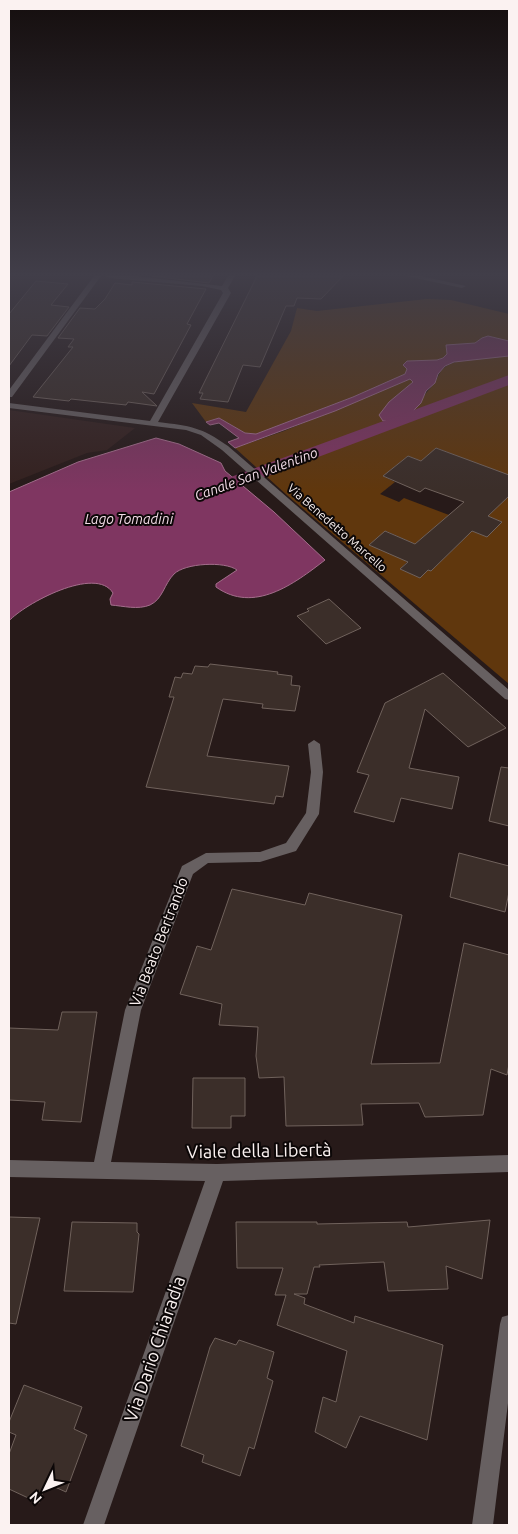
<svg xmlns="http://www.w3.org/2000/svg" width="518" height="1534" font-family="Ubuntu,sans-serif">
	<rect width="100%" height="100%" fill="#271a19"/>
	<path fill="#34211f" d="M9,410l126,18 -28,22 -20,3 -78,31z"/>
	<path fill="#60370d" d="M427,299l24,1 58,14v27l-21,-5 -6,2 -7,5 -29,2 1,9 -4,4 -36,11 -2,5 -52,23 -97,37 -11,-1 -26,-15 -13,4 -14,-19 54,9 45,-81 6,-23 20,3z
		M509,356v121l-72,-29 -16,13 -13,-5 -25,20 12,6 -15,12 19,8 5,-4 45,17 -34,29 -29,-13 -17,14 39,16 -8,8 20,9 8,-8 3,1 41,-40 15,6 15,-15 -14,-6 21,-20v188l-221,-188 -53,-48 49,-17 126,-52 4,2 -25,21 32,1c3,-9 7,-12 13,-19 4,-6 5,-12 10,-16 12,-11 49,-10 65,-12z"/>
	<path fill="#7f3661" stroke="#a46e8c" d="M488,336l21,5v15l-55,6 -9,4 -7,8 -3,9 -9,8 -5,12 -12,12 -12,5 -14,1 -4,-6 10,-13 24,-20 -3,-3 -75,32 -100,37 -7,-6 11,-4 -20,-15 -9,2 -4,-3 13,-4 26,15 11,1 97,-37 52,-23 2,-5 -4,-4 4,-4 30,-1 6,-2 4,-4 -1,-9 29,-2 7,-5z
		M156,438l23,6 42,19 4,8 49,41 51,48c-31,24 -71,54 -109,27v-3l21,-14c-12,-9 -52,-7 -63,4 -10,10 -11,25 -24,31 -12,5 -27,1 -39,0l-1,-6 3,-6c-17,-28 -89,11 -104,28v-129l69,-30z"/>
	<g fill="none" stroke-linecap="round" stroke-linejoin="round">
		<path fill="#7f3661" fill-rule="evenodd" d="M509,375v10l-297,112 -7,2 -7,-2 -2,-4 2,-4z"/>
	</g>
	<path fill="#3b2e29" stroke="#70625c" d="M152,276h61l-4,7z
		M257,276h86l-22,23 -24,-1 -3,8h-8l-26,61 -17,-2 -15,37 -28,-3 3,-6h-4z
		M36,281l32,3 -17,21 18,2 -22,29 -15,-1 -23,31v-52z
		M132,282l74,7 -19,35 4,1 -37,69 -12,-2 15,14 -29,-4 -2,3 -55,-6 -2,2 -36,-4 40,-50h-5l6,-8 -16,-1 22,-30 15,1 10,-10 10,-16 17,2z
		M436,448l73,27v21l-21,20 14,6 -15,15 -15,-6 -41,40 -3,-1 -8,8 -20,-9 8,-7 -39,-17 16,-14 30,13 49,-42 -39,-14 -5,4 -37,-16 25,-20 13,5z
		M329,599l32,29 -35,16 -29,-28 12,-5 -2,-2z
		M210,664l68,8 -1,2 15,2 -1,9 9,1 -5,25 -33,-3 1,-4 -40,-5 -16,57 82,10 -6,31 -7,-1 -2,8 -128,-17 28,-90h-5l6,-20 6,1 2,-5 9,1 3,-8 13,1z
		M443,673l63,55 -38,19 -43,-38 -16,59 50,9 -7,32 -51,-11 -7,24 -40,-10 15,-37 -12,-3 28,-69z
		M501,767l8,1v58l-20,-5z
		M459,853l50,13v26l-4,20 -55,-15z
		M232,889l73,16 4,-12 93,22 -31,149 69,-1 24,-120 45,12v109l-2,11 -16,-6 -8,46 -58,2 -6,-14 -58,1 2,21 -77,1 -2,-49 -25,1 -3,-22 2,-29 -39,-2 3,-21 -42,-10 17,-48 14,4z
		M62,1012h35l-16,110 -39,-2 3,-18 -36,-2v-72l49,2z
		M193,1078h52v38h-14v12h-39z
		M9,1217l31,1 -24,106 -7,-1z
		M490,1220l-8,59 -36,-13 2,23 -60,2 -4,-29 -65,3 1,2h-6l-7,27h-13l11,4 -1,6 50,19 1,-7 88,29 -16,95 -67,-24 -14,32 -31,-16 8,-35 13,5 11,-51 -70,-26 9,-30h-11l8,-27h-46l-1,-46h81v2l90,-2 1,5z
		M72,1222l65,1v9l2,2 -6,58 -69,-1z
		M215,1338l21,7 3,-5 35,12 -7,26 6,3 -19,68 -5,-2 -9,29 -38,-14 2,-7 -23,-9 29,-99z
		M24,1385l58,22 -8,22 13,6 -21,57 -20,-9 -7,20 -30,-14v-35l7,-19 -7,-3v-10z"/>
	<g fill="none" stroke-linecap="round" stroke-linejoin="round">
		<path fill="#676061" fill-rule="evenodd" d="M94,276h7l-89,121h-3v-7z
			M106,276h29l87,10 6,-10h7l-7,12 3,5 -73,129c33,4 43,5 70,24l281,244v10l-4,-1 -283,-249 -21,-15 -15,-5 -177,-22v-5l141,18 73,-128 -2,-3 -19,-4 -93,-8z
			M406,276h15l45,10 -4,2z
			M314,740l6,4 3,28 -4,42 -23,37 -36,11 -52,1 -15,11 -52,136 -30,152 106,2 292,-9v17l-286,9 -119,344h-21l122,-344 -196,-4v-17l85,2 31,-152 57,-144 24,-13 54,-1 26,-9 20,-30 5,-41 -3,-28z
			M509,1315v80l-16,130h-21l28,-201 2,-7z"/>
	</g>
	<linearGradient id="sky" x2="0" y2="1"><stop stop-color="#150e0e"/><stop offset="0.56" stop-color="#413e49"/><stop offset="1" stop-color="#413e49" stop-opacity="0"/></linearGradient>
	<rect width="518" height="491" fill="url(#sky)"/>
	<g text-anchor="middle" stroke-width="4" stroke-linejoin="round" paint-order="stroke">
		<g font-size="12" fill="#fbf2f1" stroke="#0c0707">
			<text transform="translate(337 528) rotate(41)" y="4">Via Benedetto Marcello</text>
		</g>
		<g font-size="14" font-style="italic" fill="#f2dce7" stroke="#0c0707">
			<text transform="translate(256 474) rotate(-20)" y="5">Canale San Valentino</text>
			<text x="129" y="524">Lago Tomadini</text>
		</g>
		<g font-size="15" fill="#fbf2f1" stroke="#0c0707">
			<text transform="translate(159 942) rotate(-69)" y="5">Via Beato Bertrando</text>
		</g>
		<g font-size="18" fill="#fbf2f1" stroke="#0c0707">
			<text transform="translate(259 1151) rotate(-1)" y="6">Viale della Libertà</text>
			<text transform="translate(155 1349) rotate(-71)" y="6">Via Dario Chiaradia</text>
		</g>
	</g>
	<rect width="518" height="1534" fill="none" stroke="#fbf2f1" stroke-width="20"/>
	<g transform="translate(45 1489) rotate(227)" stroke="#0c0707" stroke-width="4" paint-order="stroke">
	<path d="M0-4L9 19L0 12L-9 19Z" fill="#fbf2f1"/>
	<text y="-8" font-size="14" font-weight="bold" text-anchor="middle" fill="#fbf2f1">N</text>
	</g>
</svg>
